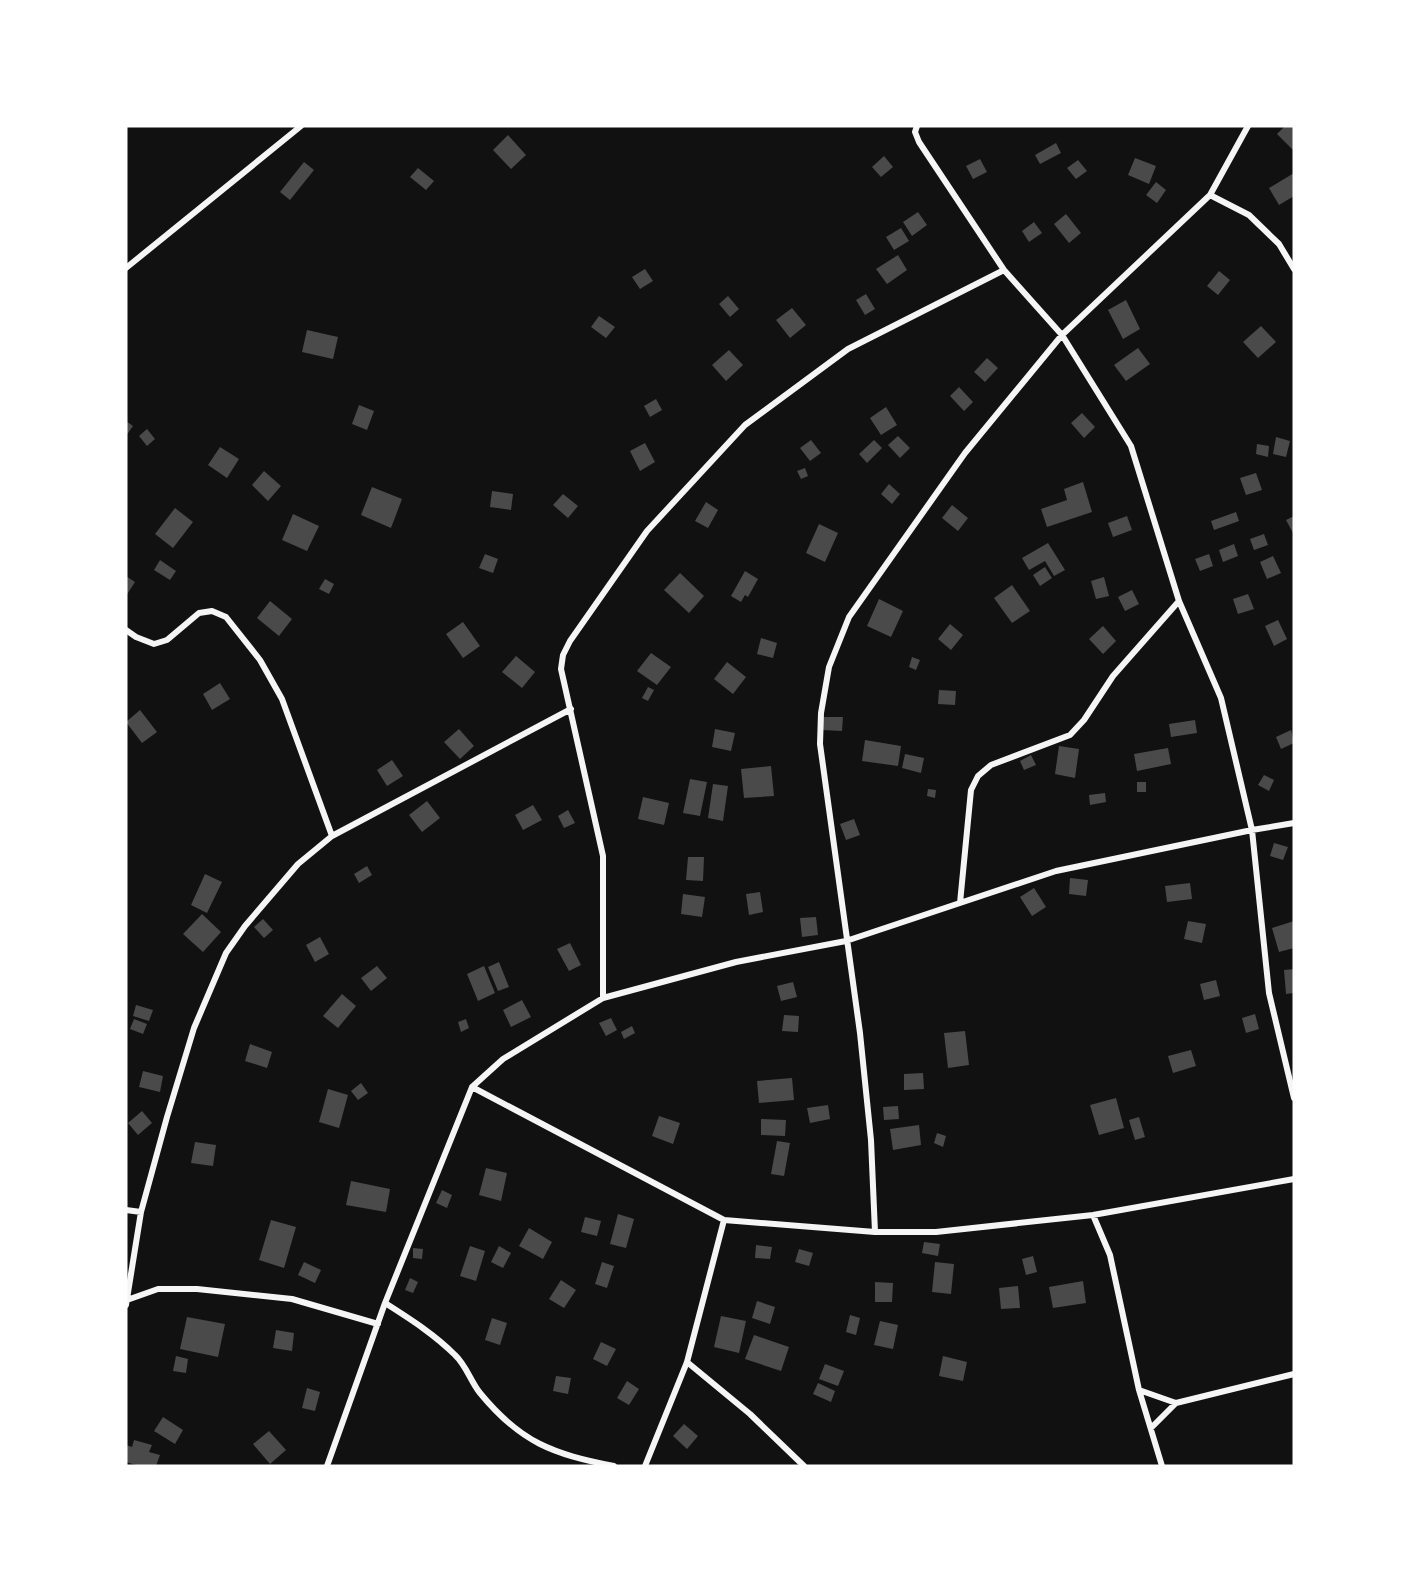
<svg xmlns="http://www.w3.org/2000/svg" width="1420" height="1592" font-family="'Space Grotesk',sans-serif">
	<rect width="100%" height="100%" fill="#111"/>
	<path fill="#4a4a4a" d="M1285,126h9v25l-17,-17z
		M508,135l18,20 -15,14 -18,-19z
		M1056,143l5,10 -21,11 -5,-9z
		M884,156l9,11 -12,10 -9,-10z
		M1135,158l21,8 -7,18 -21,-9z
		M980,159l7,13 -14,7 -7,-13z
		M1078,160l9,11 -11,8 -9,-11z
		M304,162l10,8 -24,30 -10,-8z
		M418,168l16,13 -8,9 -16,-13z
		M1294,173v23l-15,9 -10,-17z
		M1156,182l10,8 -9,13 -11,-8z
		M918,212l9,13 -15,11 -9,-14z
		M1066,214l15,19 -12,10 -15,-19z
		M1034,222l8,11 -13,9 -7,-11z
		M901,228l8,13 -15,9 -8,-13z
		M898,255l9,15 -20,14 -11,-15z
		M645,269l8,12 -13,8 -8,-12z
		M1219,271l11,9 -12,15 -11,-9z
		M866,294l9,15 -10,6 -9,-15z
		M728,296l11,13 -9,8 -11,-13z
		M1126,300l14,29 -17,10 -15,-29z
		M792,308l14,17 -16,13 -14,-18z
		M599,316l16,11 -9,11 -15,-11z
		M1261,326l15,16 -18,16 -15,-16z
		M307,330l31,7 -5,22 -31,-7z
		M1138,348l12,16 -24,17 -12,-16z
		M729,350l14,15 -17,16 -14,-16z
		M987,358l11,10 -13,14 -11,-10z
		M959,387l14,15 -9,9 -14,-15z
		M656,399l6,11 -12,7 -6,-11z
		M359,405l15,6 -7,19 -15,-6z
		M886,407l11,18 -16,10 -11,-17z
		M1082,413l13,14 -11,11 -13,-15z
		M126,421l7,5 -7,10z
		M147,429l8,10 -8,7 -8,-10z
		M898,436l12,12 -10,10 -12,-13z
		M1276,437l14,4 -4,16 -13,-3z
		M811,440l10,13 -11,8 -10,-13z
		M874,440l8,8 -15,15 -8,-9z
		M645,443l10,19 -15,9 -10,-20z
		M1257,444l12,2 -1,11 -12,-3z
		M220,447l19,12 -12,19 -19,-13z
		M805,468l3,8 -7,3 -4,-8z
		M264,471l17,15 -13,15 -16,-16z
		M1256,473l6,17 -16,5 -6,-17z
		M1083,482l9,30 -45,15 -6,-18 26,-9 -3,-11z
		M889,484l11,10 -8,10 -11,-10z
		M372,487l30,12 -11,29 -30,-13z
		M492,491l21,3 -2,16 -21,-3z
		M563,494l15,12 -10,12 -15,-13z
		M706,502l12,8 -10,18 -13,-7z
		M952,505l16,13 -10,13 -16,-13z
		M175,508l18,14 -20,26 -18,-14z
		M1236,512l3,9 -25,9 -3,-9z
		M293,514l26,12 -12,25 -25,-11z
		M1127,516l5,14 -19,7 -5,-14z
		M1294,516v19l-8,-15z
		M819,524l19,9 -13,29 -19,-9z
		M1264,534l4,11 -14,5 -4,-11z
		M1048,543l17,27 -11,6 -9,-15 -16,9 -7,-12z
		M1234,544l4,12 -15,6 -4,-12z
		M485,554l13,5 -5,14 -14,-5z
		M1209,554l4,12 -13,5 -5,-12z
		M1273,556l8,17 -14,6 -7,-17z
		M160,560l16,11 -6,9 -16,-10z
		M1045,567l7,11 -12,8 -7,-11z
		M745,571l13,8 -10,18 -3,-2 -4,7 -10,-6z
		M680,573l24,23 -15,17 -25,-23z
		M126,576l9,6 -9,14z
		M1104,577l5,19 -13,3 -5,-18z
		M325,579l9,5 -5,10 -10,-5z
		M1012,585l18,26 -18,12 -18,-25z
		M1132,590l7,14 -14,7 -7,-14z
		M1248,594l6,15 -16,5 -5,-15z
		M879,599l24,12 -12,26 -24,-11z
		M270,601l22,18 -13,17 -22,-18z
		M1278,620l9,19 -13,7 -9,-20z
		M463,622l17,24 -17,12 -17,-24z
		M950,624l13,11 -12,15 -13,-11z
		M1103,626l13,15 -13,13 -14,-15z
		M761,638l16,5 -4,15 -16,-4z
		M651,653l20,14 -14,18 -20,-14z
		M516,656l19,16 -13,16 -20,-16z
		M912,657l8,3 -4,10 -7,-3z
		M727,662l19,15 -13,17 -19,-15z
		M220,683l10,16 -18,11 -9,-16z
		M648,687l6,3 -6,11 -6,-3z
		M939,690l17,1 -1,14 -17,-1z
		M140,710l17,22 -15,11 -16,-21z
		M823,717h20l-1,14 -20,-1z
		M1195,720l2,13 -26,4 -2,-13z
		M459,729l15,17 -14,13 -16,-17z
		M715,729l20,4 -4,18 -19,-4z
		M1291,730l3,13 -13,6 -5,-12z
		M865,740l36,6 -3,20 -36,-5z
		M1059,746l20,3 -4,29 -20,-4z
		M1168,748l3,16 -34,7 -3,-17z
		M905,754l19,4 -3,15 -19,-5z
		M1031,755l5,10 -12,5 -4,-9z
		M392,760l11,16 -16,10 -10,-16z
		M771,766l3,30 -30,2 -3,-29z
		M1264,775l10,5 -5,11 -11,-6z
		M690,779l17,3 -7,34 -17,-3z
		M1137,782h9v10h-9z
		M713,784l15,2 -5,35 -15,-3z
		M928,789l8,1 -1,8 -8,-2z
		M1105,793l1,9 -16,3 -1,-10z
		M643,797l26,6 -5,22 -26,-6z
		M427,801l13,17 -18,14 -13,-17z
		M533,805l9,15 -19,10 -8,-15z
		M568,810l7,13 -11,5 -6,-12z
		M854,819l6,16 -14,5 -6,-16z
		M1274,843l14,4 -5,13 -13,-4z
		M688,857h16l-1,24 -17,-1z
		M367,866l5,9 -13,8 -5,-9z
		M205,874l17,8 -15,31 -16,-8z
		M1070,878l18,2 -2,16 -17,-2z
		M1190,883l2,16 -25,3 -2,-16z
		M1034,888l12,19 -14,9 -12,-19z
		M760,892l3,20 -14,3 -3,-21z
		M683,894l22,3 -3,20 -21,-3z
		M202,914l19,18 -18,20 -20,-18z
		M816,917l2,18 -16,2 -2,-19z
		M263,919l10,11 -9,8 -10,-11z
		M1188,921l18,3 -4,19 -18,-4z
		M1294,921v27l-15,4 -7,-24z
		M320,937l9,17 -14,8 -9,-17z
		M570,943l11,22 -12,6 -12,-22z
		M499,962l10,25 -11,4 -10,-24z
		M377,966l10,12 -16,13 -10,-13z
		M484,966l11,27 -17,8 -11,-27z
		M1294,969v24l-8,1 -2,-24z
		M1216,980l4,16 -16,4 -4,-16z
		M793,982l4,15 -16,4 -4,-15z
		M342,994l14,12 -18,22 -15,-12z
		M522,1000l9,17 -20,10 -8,-17z
		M136,1005l17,5 -4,11 -16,-5z
		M1255,1014l4,15 -13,4 -4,-15z
		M784,1015l15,1 -1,16 -16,-1z
		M611,1018l6,12 -11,6 -7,-13z
		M134,1019l13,5 -4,10 -13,-5z
		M466,1019l3,9 -8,4 -3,-10z
		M632,1026l3,7 -11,6 -3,-7z
		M965,1031l4,34 -21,3 -4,-35z
		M250,1044l22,8 -5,16 -22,-7z
		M1191,1050l5,16 -23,7 -5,-17z
		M143,1071l20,5 -3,16 -21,-5z
		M923,1073l1,16 -20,1v-16z
		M792,1078l2,22 -35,3 -2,-22z
		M361,1083l7,10 -10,7 -7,-9z
		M328,1089l20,6 -9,33 -20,-6z
		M1116,1098l8,30 -25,7 -9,-30z
		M828,1105l2,14 -20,4 -3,-15z
		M898,1106l1,13 -15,1 -1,-13z
		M142,1111l10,12 -14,12 -10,-12z
		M659,1116l21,7 -7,21 -21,-8z
		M1139,1117l6,20 -10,3 -6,-20z
		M761,1119l25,1 -1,16 -24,-1z
		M919,1125l2,20 -28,5 -3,-21z
		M937,1133l9,3 -3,11 -9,-4z
		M777,1141l13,2 -6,33 -13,-2z
		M195,1142l21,3 -3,21 -22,-3z
		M486,1168l21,5 -6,28 -22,-6z
		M351,1181l39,8 -4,23 -40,-7z
		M442,1190l10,5 -5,13 -11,-5z
		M618,1214l16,5 -8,29 -16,-4z
		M585,1217l16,4 -4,15 -16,-4z
		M271,1220l25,7 -12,41 -25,-8z
		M529,1228l23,14 -9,17 -24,-13z
		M924,1242l16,2 -2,12 -16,-3z
		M756,1245l16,2 -2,12 -15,-1z
		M470,1246l15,5 -9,30 -16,-5z
		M499,1246l12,7 -8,15 -12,-6z
		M413,1248l10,1 -1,10 -9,-1z
		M799,1249l14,4 -4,13 -14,-4z
		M1033,1256l4,16 -11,3 -4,-16z
		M304,1262l17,8 -6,13 -17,-8z
		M602,1262l12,4 -7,22 -12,-4z
		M935,1262l19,2 -3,30 -19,-2z
		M410,1278l8,4 -5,11 -8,-3z
		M561,1280l15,10 -12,18 -15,-9z
		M1083,1281l3,22 -33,5 -4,-21z
		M875,1282l18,1 -1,19h-17z
		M1018,1286l2,22 -19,1 -2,-21z
		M757,1301l18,6 -5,17 -18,-6z
		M850,1315l10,3 -4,17 -10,-3z
		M721,1316l25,5 -7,32 -25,-6z
		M187,1317l38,7 -7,33 -38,-8z
		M492,1318l15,5 -7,22 -15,-5z
		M880,1321l18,4 -5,24 -19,-4z
		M276,1330l18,3 -2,18 -19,-3z
		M754,1335l35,12 -8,24 -36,-12z
		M601,1342l15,7 -9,17 -14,-7z
		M176,1356l12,3 -2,14 -13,-2z
		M943,1356l24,6 -4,19 -24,-5z
		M825,1364l19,7 -6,15 -19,-7z
		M556,1376l15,2 -3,16 -15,-3z
		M627,1381l12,8 -10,16 -12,-7z
		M818,1383l17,8 -4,11 -18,-8z
		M307,1388l13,4 -5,19 -13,-3z
		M163,1417l20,13 -8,14 -21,-13z
		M684,1424l14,12 -11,13 -14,-13z
		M269,1431l17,19 -16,14 -17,-20z
		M134,1440l18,5 -3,7 11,3 -4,11h-17l-13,-4v-17l6,2z"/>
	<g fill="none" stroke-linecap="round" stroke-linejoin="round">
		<path stroke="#f5f5f5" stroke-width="6" d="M917,126l-2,6 4,10 85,128 58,65 69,111 48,155 42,97 31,132 17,163 25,105
			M1210,195l39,20 30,29 15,25
			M126,268l175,-142
			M126,630l10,7 18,7 13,-4 32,-27 13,-2 14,6 34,43 22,39 50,137
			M960,903l11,-113 7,-14 13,-11 79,-30 14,-15 29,-44 66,-75
			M603,998v-142l-42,-187 2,-14 7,-14 77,-110 98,-106 103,-76 156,-79
			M472,1087l252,133 151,12h61l157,-17 201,-36
			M126,1210l15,2
			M1093,1215l17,40 29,135 23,76
			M875,1232l-4,-92 -11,-107 -40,-289 1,-31 8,-46 20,-50 116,-164 97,-118 148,-140 38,-69
			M127,1300l31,-11h39l95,10 86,25
			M385,1303c25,16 49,31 70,52 11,10 16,27 25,38 41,50 73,61 134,73
			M126,1305l15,-93 26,-95 27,-89 32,-75 19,-27 53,-62 34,-28 239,-127
			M687,1362l63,52 54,52
			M1139,1390l37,13
			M1151,1428l25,-25 118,-29
			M327,1466l58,-163 87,-216 31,-28 100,-61 133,-36 110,-21 210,-70 196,-41 42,-7
			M645,1466l42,-104 37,-142"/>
	</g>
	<rect width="1420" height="1592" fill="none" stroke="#ffffff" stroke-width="255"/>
</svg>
